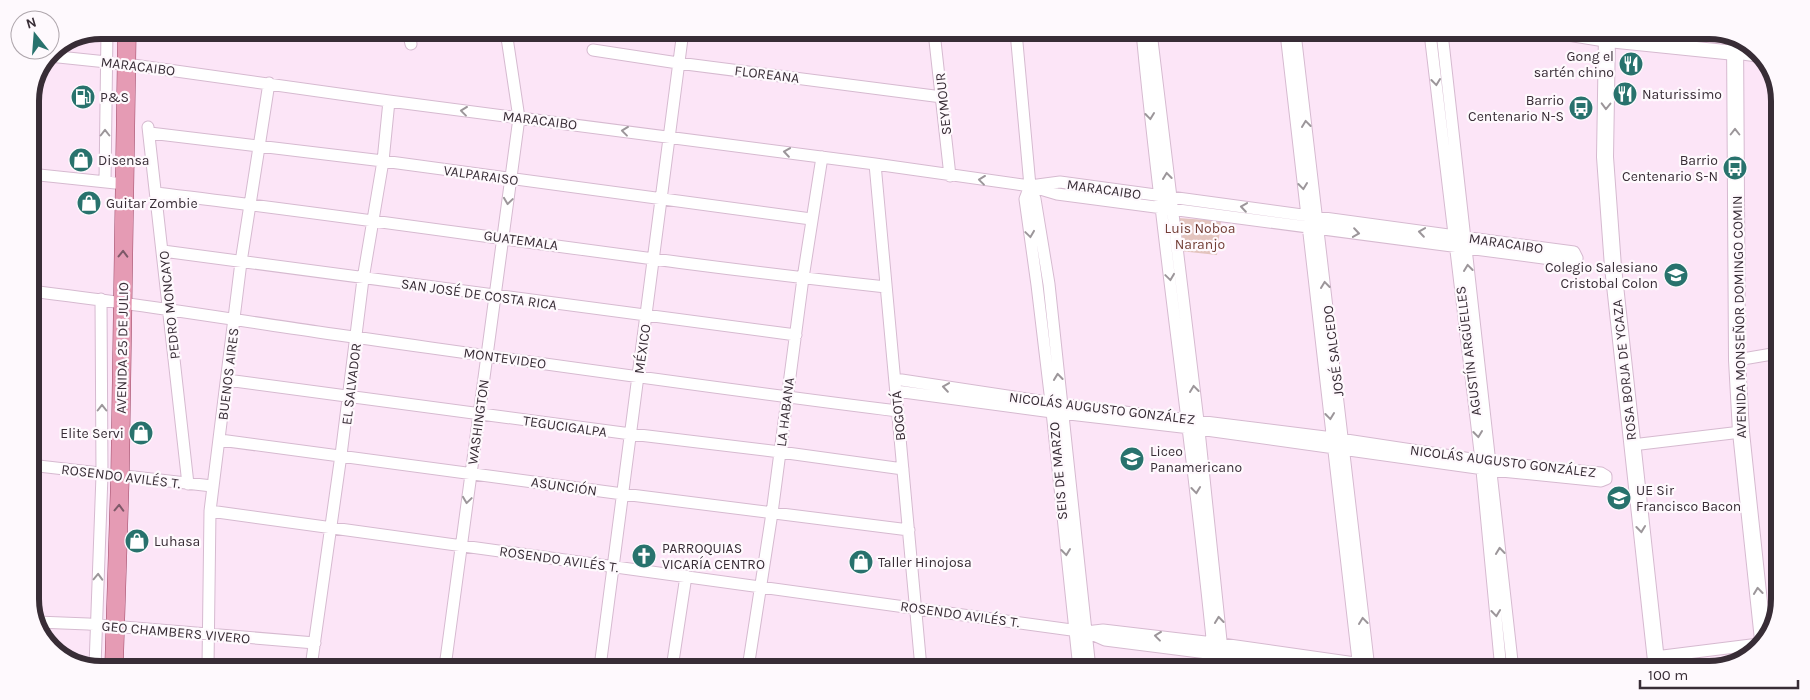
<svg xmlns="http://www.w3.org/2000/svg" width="1810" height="700" font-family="Karla,sans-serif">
	<rect width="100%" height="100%" fill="#fce5f7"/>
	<path fill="#e3c4be" d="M1178,218l43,3 -4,34 -37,-4z"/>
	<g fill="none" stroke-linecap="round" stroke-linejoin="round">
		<defs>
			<path id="minor" d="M408,31l3,13
				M934,32l16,144
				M1016,32l14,154 5,13 14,85 41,385
				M1142,32c20,213 53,424 73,637
				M1151,32l47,389 26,248
				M1286,33l73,636
				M1295,33l74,636
				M1430,33l51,427 20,210
				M1442,33l71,637
				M593,50l85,13 264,34
				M1735,53l30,4
				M49,56l77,8 263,37 486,63 155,22 27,8 516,68 4,-4 -3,-6 -514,-70 -30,4
				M148,127l40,357
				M150,133l233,28 428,58
				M875,164l46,504
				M30,174l95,10
				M105,182l2,-152
				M1030,186l-5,13 12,86 14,117 28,267
				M156,193c244,29 486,68 730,94
				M163,251l633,84
				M30,291c96,11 192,27 288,41 193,27 386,55 580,79
				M1737,360l41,-7
				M895,379l165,25 273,34 158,24 110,11 5,3v3l-5,2 -110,-11 -292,-41 -147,-17 -156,-21
				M227,380l404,54 149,18 123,17
				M220,440l403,54 286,36
				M1632,445l109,-13
				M30,465l182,21
				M210,511l876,121 17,-2 119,14 175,25
				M37,622l51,2 227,19
				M1087,632l18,8 118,15 98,14
				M1655,657l104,-13
				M95,666l7,-191 -1,-176
				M208,666l2,-155 31,-249 28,-179
				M311,667l30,-212 22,-176 20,-118 6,-60
				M445,667l74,-549 -13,-87
				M600,667l83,-636
				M672,668l14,-92
				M748,668l24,-155 31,-235 19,-121"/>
			<path id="tertiary" d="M1565,33l43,7 127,13"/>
			<path id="secondary" d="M1607,34l-2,123 8,110 44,403
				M1735,36l2,324 4,72 22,208"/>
			<path id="primary" d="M114,666l6,-189 7,-447"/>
		</defs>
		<use href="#minor" stroke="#d6bad0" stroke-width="13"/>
		<use href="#tertiary" stroke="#d6bad0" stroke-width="16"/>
		<use href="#secondary" stroke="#d6bad0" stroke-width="18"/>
		<use href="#primary" stroke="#9d4967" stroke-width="19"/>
		<use href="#minor" stroke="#fff" stroke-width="11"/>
		<use href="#tertiary" stroke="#fff" stroke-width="14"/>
		<use href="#secondary" stroke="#fff" stroke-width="16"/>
		<use href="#primary" stroke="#e59bb4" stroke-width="18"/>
	</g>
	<defs><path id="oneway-chevron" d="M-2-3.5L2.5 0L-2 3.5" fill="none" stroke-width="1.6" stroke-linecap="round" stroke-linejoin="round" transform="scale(1.25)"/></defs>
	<g stroke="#9c969a">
		<use href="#oneway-chevron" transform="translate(1436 82) rotate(83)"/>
		<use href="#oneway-chevron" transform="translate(1606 106) rotate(91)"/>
		<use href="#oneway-chevron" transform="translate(464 111) rotate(-173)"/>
		<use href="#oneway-chevron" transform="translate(1150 116) rotate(83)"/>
		<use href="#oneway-chevron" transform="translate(1306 124) rotate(-97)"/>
		<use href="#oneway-chevron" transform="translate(625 131) rotate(-173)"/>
		<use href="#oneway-chevron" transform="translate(1735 132) rotate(-90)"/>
		<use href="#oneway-chevron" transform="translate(105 133) rotate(-90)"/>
		<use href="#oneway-chevron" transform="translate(787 152) rotate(-172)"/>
		<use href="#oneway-chevron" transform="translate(1167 176) rotate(-97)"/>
		<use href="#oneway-chevron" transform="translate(982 180) rotate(-173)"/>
		<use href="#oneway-chevron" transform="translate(1303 186) rotate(83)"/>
		<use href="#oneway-chevron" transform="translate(508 201) rotate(98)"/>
		<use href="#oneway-chevron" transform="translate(1244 207) rotate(-172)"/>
		<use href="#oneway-chevron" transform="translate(1422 232) rotate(-172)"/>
		<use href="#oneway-chevron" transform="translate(1356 233) rotate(8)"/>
		<use href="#oneway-chevron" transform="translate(1030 234) rotate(82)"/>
		<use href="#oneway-chevron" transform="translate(1468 268) rotate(-97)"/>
		<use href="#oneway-chevron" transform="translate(1170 277) rotate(82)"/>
		<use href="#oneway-chevron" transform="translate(1325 285) rotate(-97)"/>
		<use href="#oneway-chevron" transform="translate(1058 377) rotate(-96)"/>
		<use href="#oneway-chevron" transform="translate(946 387) rotate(-172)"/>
		<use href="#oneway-chevron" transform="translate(1194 389) rotate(-97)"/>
		<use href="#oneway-chevron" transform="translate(102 408) rotate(-90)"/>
		<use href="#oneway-chevron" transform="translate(1330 416) rotate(83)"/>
		<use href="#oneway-chevron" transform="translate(1478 434) rotate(83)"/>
		<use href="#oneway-chevron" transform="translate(1196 490) rotate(84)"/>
		<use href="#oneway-chevron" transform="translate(467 500) rotate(98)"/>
		<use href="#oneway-chevron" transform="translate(1641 529) rotate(84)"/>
		<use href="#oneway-chevron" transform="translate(1500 551) rotate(-96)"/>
		<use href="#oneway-chevron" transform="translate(1066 552) rotate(83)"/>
		<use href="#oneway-chevron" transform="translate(98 577) rotate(-88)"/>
		<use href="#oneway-chevron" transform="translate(1758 591) rotate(-96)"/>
		<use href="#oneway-chevron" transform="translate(1496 613) rotate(84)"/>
		<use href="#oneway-chevron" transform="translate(1219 620) rotate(-96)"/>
		<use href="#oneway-chevron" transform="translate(1363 621) rotate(-97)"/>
		<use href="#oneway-chevron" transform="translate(1158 636) rotate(-173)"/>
	</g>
	<g stroke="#7d5968">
		<use href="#oneway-chevron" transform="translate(123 254) rotate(-89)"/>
		<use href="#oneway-chevron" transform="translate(119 508) rotate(-88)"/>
	</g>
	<defs>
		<symbol id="restaurant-disc" viewBox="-11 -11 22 22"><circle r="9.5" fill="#28726d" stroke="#fef9fd"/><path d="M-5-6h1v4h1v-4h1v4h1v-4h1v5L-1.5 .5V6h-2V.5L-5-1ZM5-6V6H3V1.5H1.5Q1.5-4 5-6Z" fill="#fff"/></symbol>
		<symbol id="fuel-disc" viewBox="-11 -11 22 22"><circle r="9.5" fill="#28726d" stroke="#fef9fd"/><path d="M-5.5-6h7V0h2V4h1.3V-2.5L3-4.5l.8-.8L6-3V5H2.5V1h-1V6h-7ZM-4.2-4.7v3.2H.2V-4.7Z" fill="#fff"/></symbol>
		<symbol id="bus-disc" viewBox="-11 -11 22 22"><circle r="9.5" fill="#28726d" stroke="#fef9fd"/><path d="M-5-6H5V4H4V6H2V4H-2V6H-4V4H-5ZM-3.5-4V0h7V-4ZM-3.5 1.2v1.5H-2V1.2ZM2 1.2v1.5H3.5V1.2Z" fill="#fff"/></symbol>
		<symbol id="shop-disc" viewBox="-11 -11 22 22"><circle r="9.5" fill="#28726d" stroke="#fef9fd"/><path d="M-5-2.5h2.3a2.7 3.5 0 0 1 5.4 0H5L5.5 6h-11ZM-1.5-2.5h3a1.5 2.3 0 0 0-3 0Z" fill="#fff"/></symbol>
		<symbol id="school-disc" viewBox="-11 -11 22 22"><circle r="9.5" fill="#28726d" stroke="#fef9fd"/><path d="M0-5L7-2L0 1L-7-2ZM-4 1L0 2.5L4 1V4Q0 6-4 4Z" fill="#fff"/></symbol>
		<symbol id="church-disc" viewBox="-11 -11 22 22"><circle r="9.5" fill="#28726d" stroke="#fef9fd"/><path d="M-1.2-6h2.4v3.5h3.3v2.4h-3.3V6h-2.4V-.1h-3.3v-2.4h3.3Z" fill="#fff"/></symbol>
	</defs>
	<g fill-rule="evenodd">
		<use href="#restaurant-disc" x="1617" y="50" width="28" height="28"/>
		<use href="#restaurant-disc" x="1611" y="80" width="28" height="28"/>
		<use href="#fuel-disc" x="69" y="83" width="28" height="28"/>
		<use href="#bus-disc" x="1567" y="94" width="28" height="28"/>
		<use href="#shop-disc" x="67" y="146" width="28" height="28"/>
		<use href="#bus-disc" x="1721" y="154" width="28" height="28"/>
		<use href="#shop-disc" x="75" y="189" width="28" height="28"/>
		<use href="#school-disc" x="1662" y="261" width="28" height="28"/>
		<use href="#shop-disc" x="127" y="419" width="28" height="28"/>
		<use href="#school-disc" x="1118" y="445" width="28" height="28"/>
		<use href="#school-disc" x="1605" y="484" width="28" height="28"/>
		<use href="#shop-disc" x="123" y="527" width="28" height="28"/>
		<use href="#church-disc" x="630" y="542" width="28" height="28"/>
		<use href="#shop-disc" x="847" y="548" width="28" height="28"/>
	</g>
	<g text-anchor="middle" stroke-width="4.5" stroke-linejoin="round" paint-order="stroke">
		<g font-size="14" fill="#382d36" stroke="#fef9fd" text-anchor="start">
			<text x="1614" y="61" text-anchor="end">Gong el<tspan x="1614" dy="16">sartén chino</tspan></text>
			<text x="1642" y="99">Naturissimo</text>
			<text x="100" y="102">P&amp;S</text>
			<text x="1564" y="105" text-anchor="end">Barrio<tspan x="1564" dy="16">Centenario N-S</tspan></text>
			<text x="98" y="165">Disensa</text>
			<text x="1718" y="165" text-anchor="end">Barrio<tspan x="1718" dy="16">Centenario S-N</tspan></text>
			<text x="106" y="208">Guitar Zombie</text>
			<text x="1658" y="272" text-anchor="end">Colegio Salesiano<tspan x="1658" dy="16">Cristobal Colon</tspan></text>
			<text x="124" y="438" text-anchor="end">Elite Servi</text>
			<text x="1150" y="456">Liceo<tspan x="1150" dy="16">Panamericano</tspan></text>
			<text x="1636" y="495">UE Sir<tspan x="1636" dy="16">Francisco Bacon</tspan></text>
			<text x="154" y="546">Luhasa</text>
			<text x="662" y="553">PARROQUIAS<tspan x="662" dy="16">VICARÍA CENTRO</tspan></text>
			<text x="878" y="567">Taller Hinojosa</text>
		</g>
		<g font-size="14" fill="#382d36" stroke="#fef9fd">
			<text transform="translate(138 66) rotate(7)" y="5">MARACAIBO</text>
			<text transform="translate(767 74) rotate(7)" y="5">FLOREANA</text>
			<text transform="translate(943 104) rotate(-96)" y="5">SEYMOUR</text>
			<text transform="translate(540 120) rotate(7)" y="5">MARACAIBO</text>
			<text transform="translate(481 175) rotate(8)" y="5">VALPARAISO</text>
			<text transform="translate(1104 189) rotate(8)" y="5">MARACAIBO</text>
			<text transform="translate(521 240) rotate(8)" y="5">GUATEMALA</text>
			<text transform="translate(1506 243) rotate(8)" y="5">MARACAIBO</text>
			<text transform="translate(479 294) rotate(8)" y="5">SAN JOSÉ DE COSTA RICA</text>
			<text transform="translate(169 305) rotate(-96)" y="5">PEDRO MONCAYO</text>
			<text transform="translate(1739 317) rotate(-91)" y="5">AVENIDA MONSEÑOR DOMINGO COMIN</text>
			<text transform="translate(122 348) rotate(-89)" y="5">AVENIDA 25 DE JULIO</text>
			<text transform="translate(642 349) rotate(-82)" y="5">MÉXICO</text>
			<text transform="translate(1333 351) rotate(-97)" y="5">JOSÉ SALCEDO</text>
			<text transform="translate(1468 351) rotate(-97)" y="5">AGUSTÍN ARGÜELLES</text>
			<text transform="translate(505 358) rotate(8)" y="5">MONTEVIDEO</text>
			<text transform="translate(1624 370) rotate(-96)" y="5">ROSA BORJA DE YCAZA</text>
			<text transform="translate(228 374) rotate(-83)" y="5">BUENOS AIRES</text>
			<text transform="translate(351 384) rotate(-83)" y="5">EL SALVADOR</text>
			<text transform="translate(1102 408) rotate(7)" y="5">NICOLÁS AUGUSTO GONZÁLEZ</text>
			<text transform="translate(785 412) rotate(-83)" y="5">LA HABANA</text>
			<text transform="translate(898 416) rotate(-95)" y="5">BOGOTÁ</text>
			<text transform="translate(478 422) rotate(-82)" y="5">WASHINGTON</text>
			<text transform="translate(565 426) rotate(8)" y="5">TEGUCIGALPA</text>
			<text transform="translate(1503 461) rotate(7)" y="5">NICOLÁS AUGUSTO GONZÁLEZ</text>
			<text transform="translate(1058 471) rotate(-95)" y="5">SEIS DE MARZO</text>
			<text transform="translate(121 476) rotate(7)" y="5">ROSENDO AVILÉS T.</text>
			<text transform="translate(564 486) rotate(8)" y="5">ASUNCIÓN</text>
			<text transform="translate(559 559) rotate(8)" y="5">ROSENDO AVILÉS T.</text>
			<text transform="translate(960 614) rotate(8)" y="5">ROSENDO AVILÉS T.</text>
			<text transform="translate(176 632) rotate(5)" y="5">GEO CHAMBERS VIVERO</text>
		</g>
		<g font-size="14" fill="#733f36" stroke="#fef9fd">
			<text x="1200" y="233">Luis Noboa<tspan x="1200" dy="16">Naranjo</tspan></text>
		</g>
	</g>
	<path d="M0 0H1810V700H0ZM101 39H1709A62 62 0 0 1 1771 101V599A62 62 0 0 1 1709 661H101A62 62 0 0 1 39 599V101A62 62 0 0 1 101 39Z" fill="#fef9fd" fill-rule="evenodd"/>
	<path fill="none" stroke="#382d36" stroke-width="6" d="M101 39H1709A62 62 0 0 1 1771 101V599A62 62 0 0 1 1709 661H101A62 62 0 0 1 39 599V101A62 62 0 0 1 101 39Z"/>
	<g transform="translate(35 35) rotate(343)"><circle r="24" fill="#fef9fd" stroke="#afa7ad"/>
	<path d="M0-4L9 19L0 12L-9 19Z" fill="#28726d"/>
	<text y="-8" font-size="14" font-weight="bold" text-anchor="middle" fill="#382d36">N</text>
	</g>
	<path d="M1640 680v8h158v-8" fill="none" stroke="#382d36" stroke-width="2.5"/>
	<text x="1648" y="680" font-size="15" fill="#382d36" stroke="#fef9fd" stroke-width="4" paint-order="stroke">100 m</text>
</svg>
